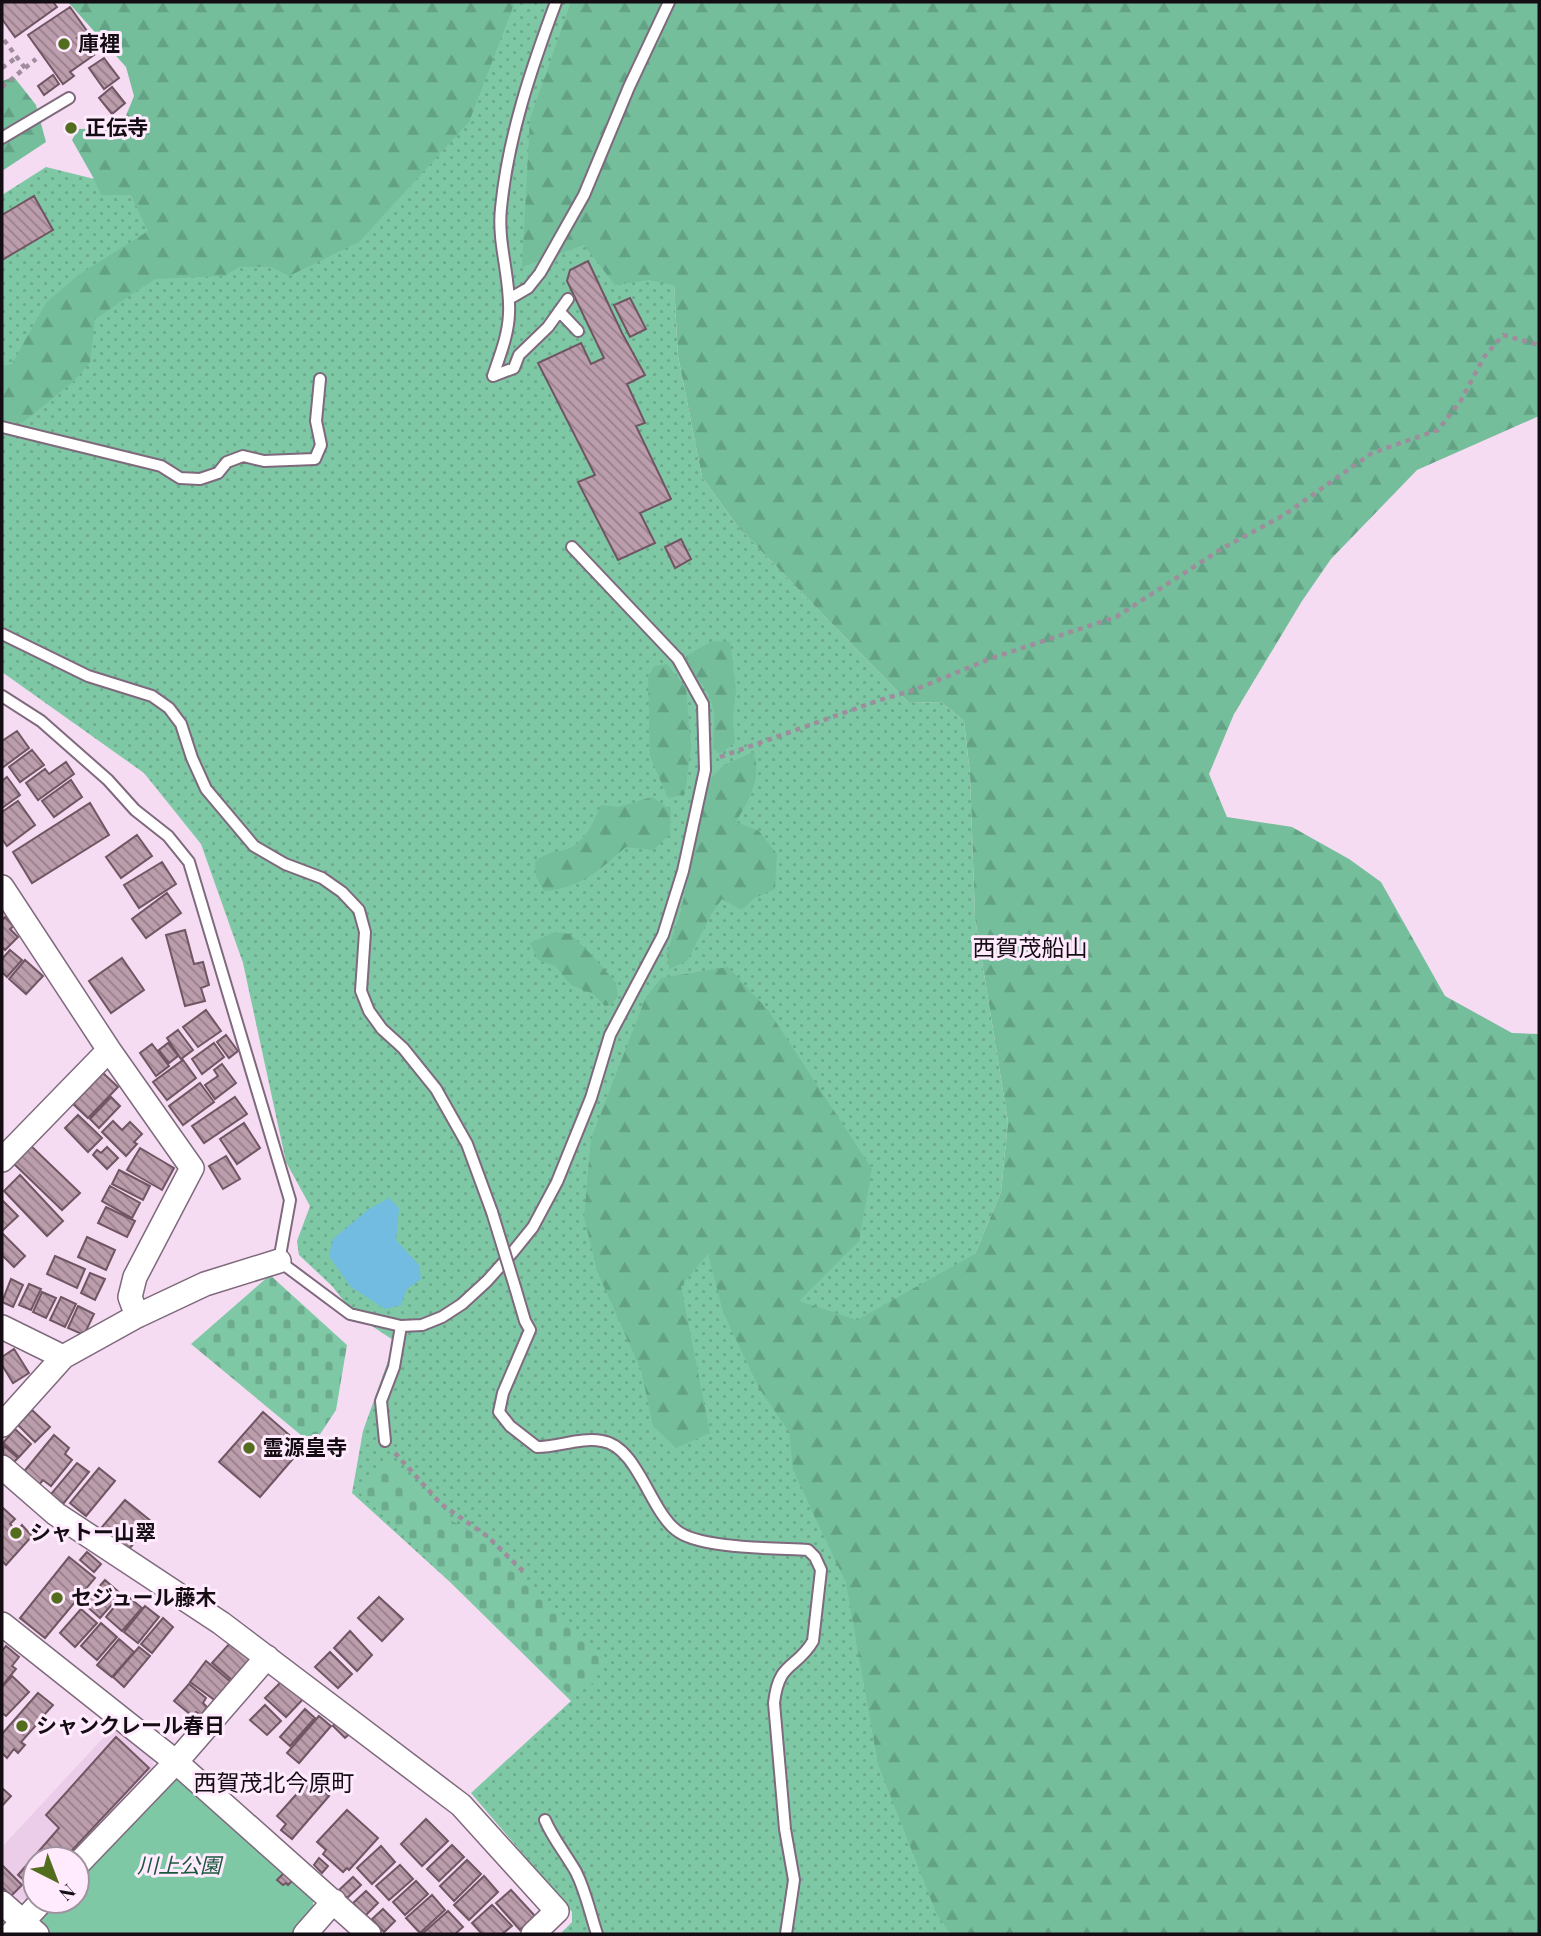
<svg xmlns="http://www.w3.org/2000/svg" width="1541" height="1936" font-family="'Playfair Display','Noto Sans JP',serif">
	<defs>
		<pattern id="grass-dots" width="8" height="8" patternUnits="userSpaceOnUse" patternTransform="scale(1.75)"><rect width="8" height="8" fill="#7ec8a5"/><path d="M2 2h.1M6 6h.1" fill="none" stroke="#6cab8d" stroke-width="1.8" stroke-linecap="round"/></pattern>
		<pattern id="forest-firs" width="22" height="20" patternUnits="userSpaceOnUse" patternTransform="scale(1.75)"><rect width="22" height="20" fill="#74be9b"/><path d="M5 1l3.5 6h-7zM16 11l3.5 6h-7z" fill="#64a285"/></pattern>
		<pattern id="cemetery-stones" width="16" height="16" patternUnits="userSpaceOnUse" patternTransform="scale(1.75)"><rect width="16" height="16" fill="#7ec8a5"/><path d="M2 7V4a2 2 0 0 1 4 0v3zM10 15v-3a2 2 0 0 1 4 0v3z" fill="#6cab8d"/></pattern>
		<pattern id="building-back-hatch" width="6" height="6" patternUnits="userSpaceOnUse" patternTransform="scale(1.75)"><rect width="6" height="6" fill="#bb9dac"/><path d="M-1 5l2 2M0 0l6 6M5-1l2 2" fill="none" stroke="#977e8b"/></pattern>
	</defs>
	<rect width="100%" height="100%" fill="#f5dcf2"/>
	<path fill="#eccde9" d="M116,1724l36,33 2,10 -87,92h-32v34l-6,6 -12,2 -15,-13v-41z"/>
	<path fill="url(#grass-dots)" d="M480,2h338l-144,283 4,71 24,121 36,50 171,176 32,-1 23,19 6,53 5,144 33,204 -7,70 -26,62 10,680h-425l12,-12v-10l-101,-119 100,-92 -121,-119 -98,-89 11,-62 26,-73 4,-18 -39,-26 -22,-28 -33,-31 -2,-14 13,-35 -24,-44 -43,-199 -42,-119 -57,-71 -142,-101v-477l44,-28 113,28z"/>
	<path fill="url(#forest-firs)" d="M68,2h447l-46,120 -110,120 -70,34 -18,-9h-32l-14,9 -70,3 -60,40 -5,44 -16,18 -52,42 -20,-3v-54l10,-2 34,-61 31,-27 71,-45 -17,-36h-30l-7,-16 -22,-39 6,-11 43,-1 13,-32 -8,-29z
		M571,2h968v414l-122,54 -86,89 -29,42 -68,113 -25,60 18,43 65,10 57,32 32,23 64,114 67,37 27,1v900h-588l-14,-19 -59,-151 -32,-181 -53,-113 -4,-38 -30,-44 -36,-76 -15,-58 -27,32 29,147 -34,15 -23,-22 -12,-56 -44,-99 -13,-54 7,-78 54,-140 16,-21 67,-11 40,43 104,159 -13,72 -60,60 58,19 118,-66 26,-62 7,-70 -33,-204 -5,-144 -6,-53 -23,-19 -32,1 -171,-176 -36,-50 -24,-121 -4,-71 -25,-5 -34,5 -31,-40 -62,22 8,-148z
		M14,77l22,28 10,37 -44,29v-90z
		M712,641l18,1 6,47 -3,31 2,23 -16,11 -6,-6c1,-22 4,-41 -8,-60 -9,-12 -17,-17 -19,-32z
		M667,664l19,24 5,58 -6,48 -17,4 -18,-42 -2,-80 7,-10z
		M753,752c10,24 -4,48 -17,70l23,9 18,23 -2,35 -20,9 -14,12 -19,-11 -10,14 -25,48 -18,8 -2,-16 14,-42 27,-130 16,-16z
		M652,797l19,13 -1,24 -17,16 -27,-3c-27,23 -44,41 -82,44l-8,-14 -1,-15c16,-13 22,-8 37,-15 15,-8 23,-28 29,-42l17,2z
		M555,932l15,2 22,21 24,28 2,13 -7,9 -6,1 -12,-12 -22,-9 -16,-19 -17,-6 -8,-17z"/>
	<path fill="url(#cemetery-stones)" d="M270,1275l77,70 -11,65 -23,35 -122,-101z
		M389,1463l56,54 39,22 122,119 -14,26 -21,12 -212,-204z"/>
	<path fill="#7ec8a5" d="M182,1777l131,116v20l-20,21h-243l-7,-6 -2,-13 13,-14h23v-25l89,-96z"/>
	<path fill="#71bce0" d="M389,1198l10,10 -3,32 23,25 2,14 -15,11 -5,15 -16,4 -34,-22 -22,-31 4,-17 36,-30z"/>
	<path fill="url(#building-back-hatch)" stroke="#705562" stroke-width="2" d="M2,2h51l4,5 -42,30 -13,-18z
		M70,7l17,24 -10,7 2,2 8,-6 9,13 -5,4 3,4 -24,17 4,4 -11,8 -35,-49z
		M104,58l15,20 -15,11 -15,-21z
		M53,75l6,9 -15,11 -6,-9z
		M112,87l13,16 -13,11 -13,-16z
		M34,196l19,34 -51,30v-45z
		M588,261l34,72 23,42 -18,9 18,39 -9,3 35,73 -31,14 15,30 -37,17 -40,-78 17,-7 -57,-112 43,-20 10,21 13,-6 -37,-77 3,-11z
		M630,298l16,31 -16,8 -16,-32z
		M681,539l10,20 -16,9 -10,-21z
		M17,731l12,17 -27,20v-27z
		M32,750l12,15 -24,17 -11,-15z
		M66,762l8,12 -36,26 -12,-17 19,-14 4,5z
		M7,777l13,18 -18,13v-27z
		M71,780l11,17 -28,20 -12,-16z
		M18,801l17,24 -28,21 -5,-7v-27z
		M90,803l19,32 -77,48 -19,-31z
		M137,835l15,21 -31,22 -15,-21z
		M162,862l14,22 -37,24 -15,-23z
		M167,893l14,20 -35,25 -14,-19z
		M5,917l9,9 -4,3 8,8 -13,13 -3,-3v-27z
		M185,930l9,34 9,-2 6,23 -8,3 4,13 -20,5 -19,-71z
		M10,950l12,10 -15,17 -5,-5v-13z
		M122,958l22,32 -33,23 -22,-32z
		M25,960l18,16 -17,18 -17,-15z
		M206,1010l15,21 -23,16 -15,-20z
		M178,1030l15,20 -12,9 -14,-21z
		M226,1035l12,16 -9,7 -12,-16z
		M168,1043l10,13 -9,7 -10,-13z
		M214,1043l10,14 -22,17 -10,-15z
		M152,1044l17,22 -13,10 -16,-23z
		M183,1060l13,18 -29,22 -14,-18z
		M222,1064l14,19 -21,16 -10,-14 13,-9 -4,-6z
		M103,1073l15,14 -30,31 -15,-14z
		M200,1083l14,19 -31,23 -14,-19z
		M111,1097l9,9 -21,22 -9,-9z
		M235,1097l12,17 -43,29 -12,-17z
		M78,1115l24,23 -14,14 -23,-24z
		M113,1121l9,9 8,-8 12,12 -8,8 3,2 -11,12 -24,-24z
		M244,1123l16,25 -23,16 -17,-25z
		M30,1145l50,48 -18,17 -49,-47z
		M107,1147l11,11 -11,11 -14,-14 4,-5 4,3z
		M140,1148l34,20 -12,22 -35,-20z
		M226,1156l14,23 -17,10 -14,-23z
		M119,1170l31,16 -7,14 -31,-16z
		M20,1175l43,46 -16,15 -43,-45z
		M110,1186l30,17 -8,15 -30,-17z
		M2,1200l16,16 -16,15z
		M106,1207l29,14 -8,16 -29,-14z
		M2,1233l23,23 -11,11 -12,-12z
		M87,1237l28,13 -9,20 -28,-13z
		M55,1256l30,13 -8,19 -30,-14z
		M90,1273l15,6 -10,21 -14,-7z
		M11,1279l12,6 -10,22 -11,-5z
		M29,1284l12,5 -10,21 -12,-5z
		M42,1292l14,6 -10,20 -13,-6z
		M61,1297l15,7 -11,23 -15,-7z
		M78,1306l16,8 -10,21 -16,-7z
		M14,1349l15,24 -16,10 -11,-18v-8z
		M32,1410l18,17 -15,15 -17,-17z
		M263,1412l40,35 -43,50 -41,-35z
		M15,1429l16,15 -12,13 -16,-14z
		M54,1435l15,13 -4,6 7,6 -21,26 -8,-6 -6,7 -15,-13z
		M4,1446l14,12 -7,7 -9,-9z
		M77,1463l12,9 -26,32 -12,-10z
		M99,1468l16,13 -29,35 -16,-13z
		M125,1500l27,22 -23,27 -27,-22z
		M2,1507l13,12 -5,5 7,7 5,-6 10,11 -26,29 -4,-4z
		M87,1552l14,12 -7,8 -14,-12z
		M69,1557l26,21 -50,60 -25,-20z
		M105,1580l16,14 -21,24 -16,-14z
		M125,1594l17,14 -20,23 -16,-14z
		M379,1597l24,22 -21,22 -24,-23z
		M145,1606l14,11 -21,26 -14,-11z
		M81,1609l16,14 -22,24 -15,-14z
		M163,1618l10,9 -21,26 -11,-9z
		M101,1623l16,14 -20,23 -16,-14z
		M350,1631l22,24 -15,16 -23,-23z
		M119,1639l15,13 -22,25 -15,-12z
		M230,1643l24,18 -15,25 -27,-23z
		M6,1646l13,11 -7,9 4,3 -14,17v-35z
		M139,1647l11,9 -26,31 -11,-10z
		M330,1652l22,22 -14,14 -23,-21z
		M206,1661l25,21 -15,19 -26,-19z
		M12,1676l17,16 -23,24 -4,-3v-26z
		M287,1676l20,19 -21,22 -21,-19z
		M189,1684l17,14 -3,5 4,4 -6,8 -5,-3 -4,4 -18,-15z
		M38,1693l15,12 -9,10 4,4 -7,8 -4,-3 -16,18 4,3 -7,8 -4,-4 -7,9 -5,-5v-19z
		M265,1705l16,16 -14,14 -17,-15z
		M305,1709l10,9 -25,28 -10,-9z
		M319,1716l12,10 -32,37 -12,-10z
		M341,1717l13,13 -9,8 -12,-12z
		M116,1737l33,31 -85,91h-29v31l-17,-15 41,-47 -13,-13z
		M310,1779l19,17 -37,43 -11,-9 5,-6 -9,-8z
		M2,1788l9,8 -9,10z
		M347,1810l31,28 -29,32 -2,-2 -4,4 -20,-18 3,-4 -9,-8z
		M426,1819l22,22 -26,25 -21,-22z
		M452,1845l12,12 -25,24 -12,-12z
		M381,1846l14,16 -23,22 -15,-16z
		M319,1858l9,8 -6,7 -8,-8z
		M467,1860l14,14 -27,27 -14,-15z
		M2,1865l20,20 -11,11 -9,-9z
		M400,1865l13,14 -24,21 -13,-14z
		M285,1872l8,8 -5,5 -2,-2 -3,2 -6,-5z
		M484,1876l14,16 -29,28 -15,-15z
		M353,1877l8,8 -14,13 -8,-8z
		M416,1881l12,13 -23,21 -12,-13z
		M511,1890l24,26 -15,14 -24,-27z
		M366,1891l12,12 -13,13 -12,-13z
		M432,1895l13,15 -25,23 -14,-15z
		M492,1905l20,21 -10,8h-20l-10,-11z
		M383,1909l12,12 -11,11 -12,-13z
		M448,1911l15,16 -8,7h-33z"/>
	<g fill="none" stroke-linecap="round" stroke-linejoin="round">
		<defs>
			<path id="service" d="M2,138l67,-40
				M509,299l19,-11 12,-15 44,-78 45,-108 40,-85
				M559,311l19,20
				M493,376c7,-21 15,-40 16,-62 2,-36 -12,-70 -8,-106 7,-71 30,-139 55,-206
				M493,376l21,-8 5,-13 29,-28 20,-28
				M2,427l159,39 19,12 20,1 18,-6 9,-11 16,-6 21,5 51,-2 6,-14 -5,-24 4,-42
				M2,634l86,42 64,20 17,12 12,16 11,34 14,31 48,57 31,18 37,14 20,14 17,18 6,22 -4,59 8,20 13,18 21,19 33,41 31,55 25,68
				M2,696l39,25 67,59 27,30 33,26 21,26 101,338 -11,61 71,53 51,12 21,-1 20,-8 20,-13 25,-23 25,-28 21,-26 24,-45 34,-84 19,-63 53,-100 20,-64 22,-101 -2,-66 -25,-45 -106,-112
				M515,1287l10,34 5,9 -27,63 -4,19 11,14 27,21c21,0 44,-10 65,-6 35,5 48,69 74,89 22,19 101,18 132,20l7,7 6,13 -8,71c-17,29 -34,19 -39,62l11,126 9,51 -8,54
				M385,1441l-4,-40 13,-34 7,-41
				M545,1820c8,19 21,34 31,52 10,20 14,41 21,62"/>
			<path id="minor" d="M2,887l107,163 83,118 -57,109 -5,20 7,19
				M2,1160l107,-110
				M2,1327l61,30
				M2,1425l61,-68 74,-41 68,-32 74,-23
				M2,1467l54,47 165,109 240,182 96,106 -24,23
				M2,1624l174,138 193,172
				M77,1865l99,-103 91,-105
				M2,1903l35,31
				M11,1934l31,-33
				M305,1934l29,-33"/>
		</defs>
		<use href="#service" stroke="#7f697d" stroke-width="14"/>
		<use href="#minor" stroke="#7f697d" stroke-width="26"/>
		<path stroke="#9f8c9c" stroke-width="4.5" stroke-dasharray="5 5" stroke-linecap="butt" d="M4,40l21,28
			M2,68l15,-11
			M2,87l34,-28
			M720,757l160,-57 34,-10 78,-32 124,-41 107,-69 61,-33 88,-62 66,-23 22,-28 24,-45 19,-22 36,10
			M395,1453l46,51 46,32 39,38"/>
		<use href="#service" stroke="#fff" stroke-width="10"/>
		<use href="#minor" stroke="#fff" stroke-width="23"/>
		<defs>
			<path id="service-bridge" d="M492,1212l23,75"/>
		</defs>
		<use href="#service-bridge" stroke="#7f697d" stroke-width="14" stroke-linecap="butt"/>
		<use href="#service-bridge" stroke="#fff" stroke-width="10"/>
	</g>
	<g fill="#536d1f" stroke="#ffebfd" stroke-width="2.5">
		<circle cx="64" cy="44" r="7"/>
		<circle cx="71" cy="128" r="7"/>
		<circle cx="249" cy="1448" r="7"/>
		<circle cx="16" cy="1533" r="7"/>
		<circle cx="57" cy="1598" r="7"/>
		<circle cx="22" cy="1726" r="7"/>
	</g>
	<g text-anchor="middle" stroke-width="6" stroke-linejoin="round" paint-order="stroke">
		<g font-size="21" font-weight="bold" fill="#150d14" stroke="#ffebfd" text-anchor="start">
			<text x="78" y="51">庫裡</text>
			<text x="85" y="135">正伝寺</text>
			<text x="263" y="1455">霊源皇寺</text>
			<text x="30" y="1540">シャトー山翠</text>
			<text x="71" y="1605">セジュール藤木</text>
			<text x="36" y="1733">シャンクレール春日</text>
		</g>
		<g font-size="21" font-style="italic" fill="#1b553d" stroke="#ffebfd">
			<text x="179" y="1873">川上公園</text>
		</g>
		<g font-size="23" fill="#150d14" stroke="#ffebfd">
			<text x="1030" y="956">西賀茂船山</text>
			<text x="274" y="1791">西賀茂北今原町</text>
		</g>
	</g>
	<rect width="1541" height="1936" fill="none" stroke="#150d14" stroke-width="7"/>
	<g transform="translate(56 1880) rotate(138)"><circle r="33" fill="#ffebfd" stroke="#a192a0" stroke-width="2"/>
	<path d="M0-5L12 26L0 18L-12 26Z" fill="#536d1f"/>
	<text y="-10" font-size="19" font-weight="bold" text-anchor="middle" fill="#150d14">N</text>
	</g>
</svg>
